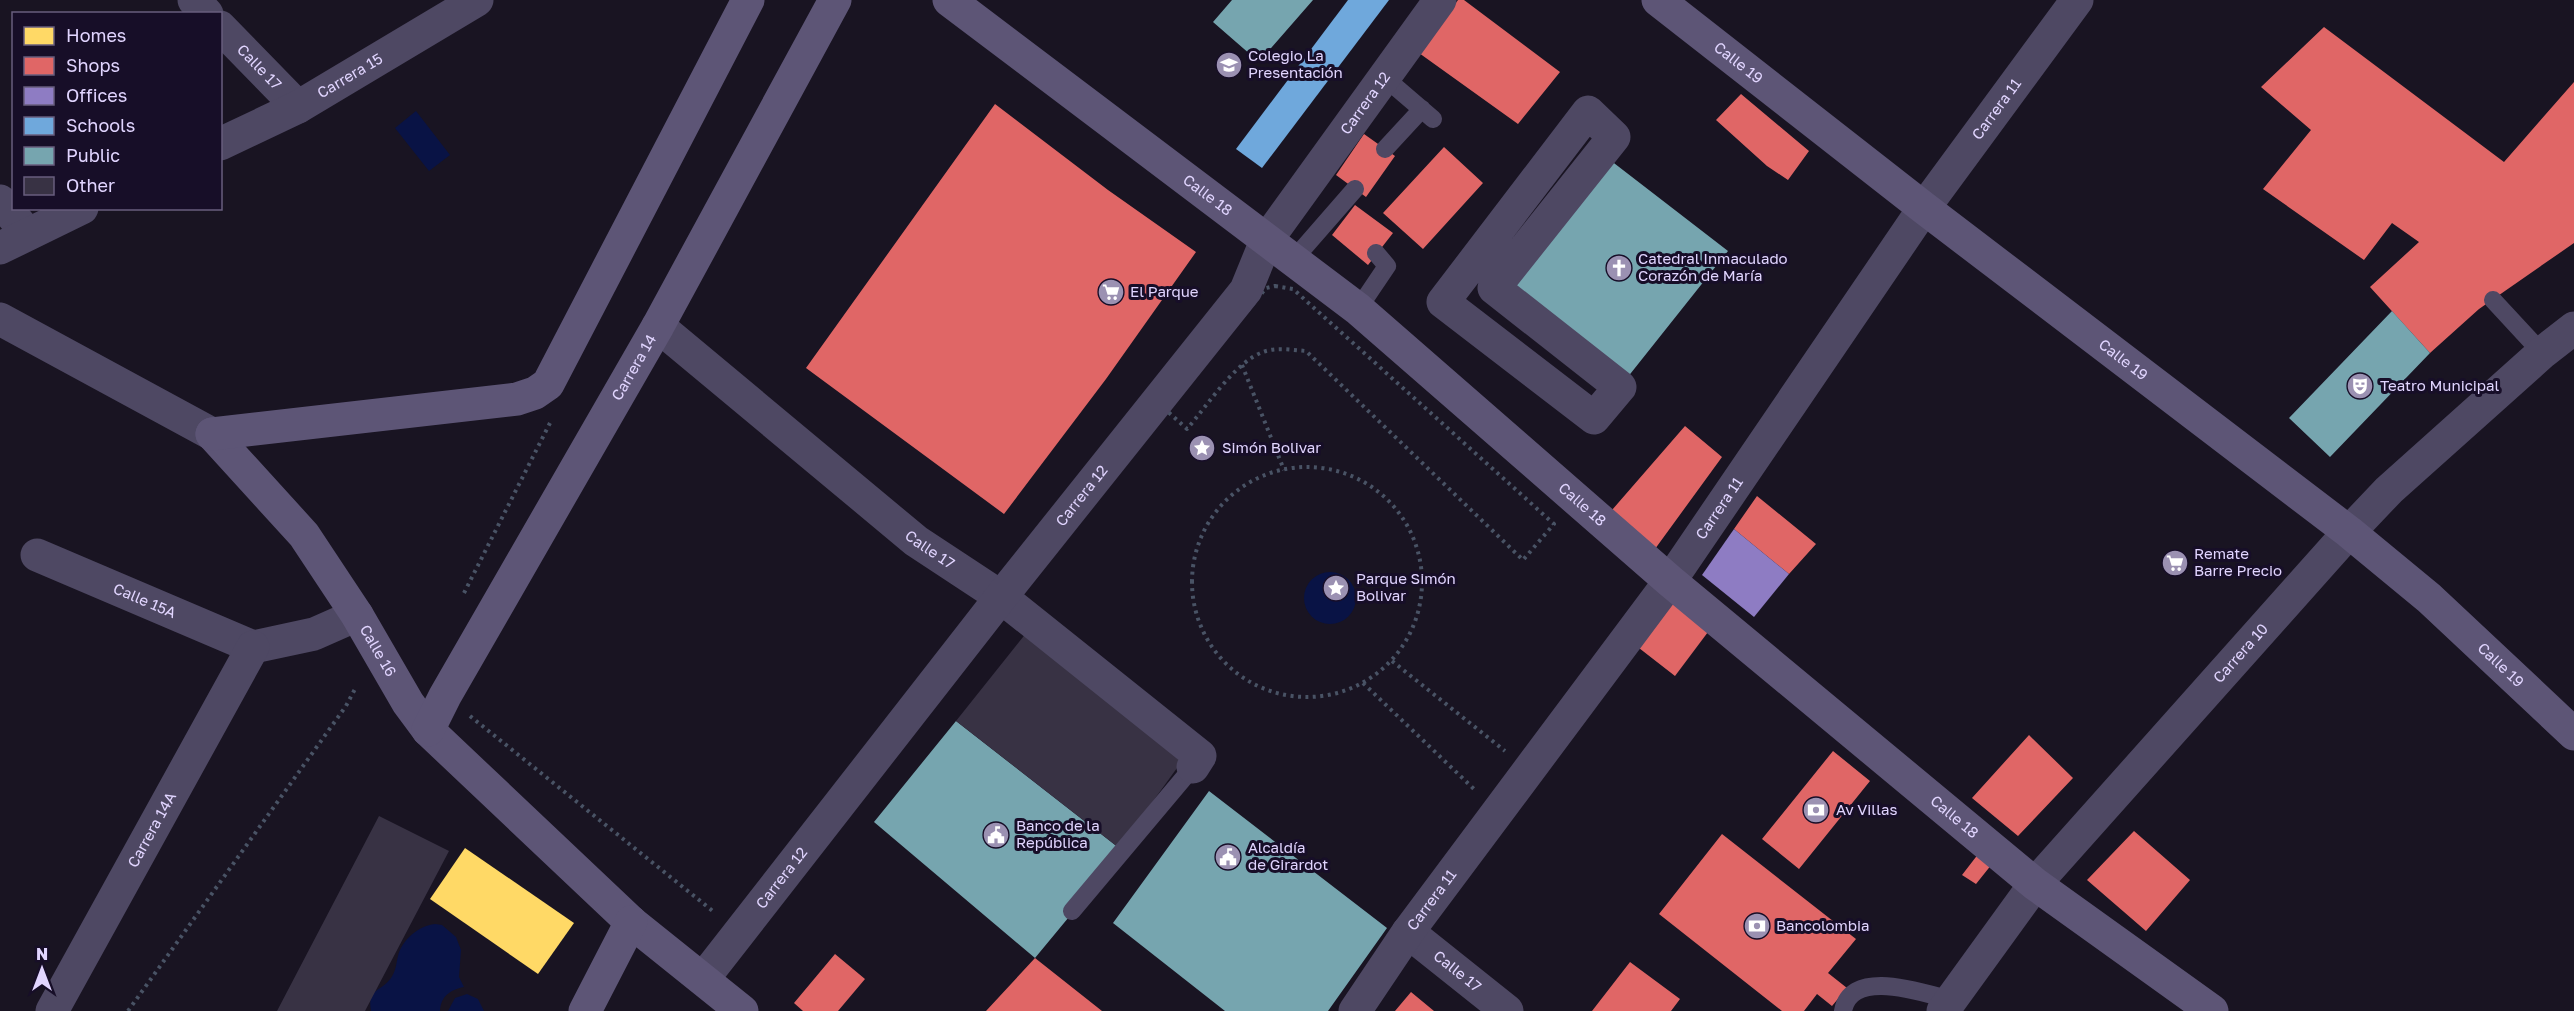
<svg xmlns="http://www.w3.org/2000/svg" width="2574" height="1011" font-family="'Golos Text',sans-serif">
	<rect width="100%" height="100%" fill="#191422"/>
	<path fill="#091345" d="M416,111l34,44 -21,16 -34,-43z
		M1304 598a26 26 0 1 1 52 0a26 26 0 1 1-52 0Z
		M435,924l7,1 14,12 5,13 -2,27 5,10c-14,3 -23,9 -24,24h-69c-4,-23 9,-18 20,-33 5,-7 5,-14 7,-22 4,-16 20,-30 37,-32z
		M467,994l11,5 6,12h-36l7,-13z"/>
	<path fill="#ffd966" d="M465,848l109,75 -36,51 -108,-75z"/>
	<path fill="#e06666" d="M1458,0h6l96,72 -42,52 -99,-71z
		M2324,27l180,135 70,-80v161l-95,66 -49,44 -60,-66 49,-45 -27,-19 -28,37 -101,-71 48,-59 -50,-43z
		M1741,94l68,57 -21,29 -21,-14 -51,-46z
		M995,104l113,86 88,62 -90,127 -102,135 -198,-146z
		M1364,134l31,22 -29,41 -30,-22z
		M1444,147l39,36 -60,66 -40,-36z
		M1355,205l38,28 -25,32 -36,-30z
		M1685,426l37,31 -67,92 -43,-39z
		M1757,496l59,48 -27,30 -55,-45z
		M1673,603l35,29 -33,44 -36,-28z
		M2029,735l44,43 -55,58 -46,-38z
		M1833,751l37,30 -71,88 -37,-30z
		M2134,831l56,49 -44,51 -59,-51z
		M1722,834l134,105 -28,34 19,15 -15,18 -15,-12 -13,17h-22l-123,-97z
		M1979,853l13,11 -16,20 -14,-9z
		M835,954l30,25 -27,32h-35l-9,-8z
		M1035,958l67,53h-116z
		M1630,962l50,37 -9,12h-79z
		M1411,992l23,19h-39z"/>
	<path fill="#8e7cc3" d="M1734,529l55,45 -35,43 -52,-42z"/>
	<path fill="#6fa8dc" d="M1348,0h41l-127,168 -26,-19z"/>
	<path fill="#76a5af" d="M1232,0h81l-54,62 -46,-40z
		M1610,160l118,91 -101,127 -118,-92z
		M2392,311l38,42 -100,104 -41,-39z
		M956,721l163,127 -36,52 -48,58 -161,-136z
		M1209,791l178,137 -59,83h-103l-112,-88z"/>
	<path fill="#383244" d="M1027,632l158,125 -66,91 -163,-127z
		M379,816l70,35 -84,160h-88z"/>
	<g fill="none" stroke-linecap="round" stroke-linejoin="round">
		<path stroke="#495365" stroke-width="4" stroke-dasharray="3 4.5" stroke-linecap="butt" d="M1275,286l18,3 261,235 -31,36 -217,-209c-14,-1 -30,-4 -43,1 -28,10 -56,54 -76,77l-21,-19 91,-111 9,-11z
			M1242,365l42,105
			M1192 582a115 115 0 1 1 230 0a115 115 0 1 1-230 0Z
			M464,593l86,-170
			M1392,661l113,90
			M1363,683l112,107
			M470,716l244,196
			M128,1011l218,-305 9,-17"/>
		<path stroke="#4e4863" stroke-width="18" d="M1384,77l49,42
			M1385,149l37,-40
			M1294,259l61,-70
			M2493,300l49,53
			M1358,309l29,-43 -11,-13
			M1072,911l121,-144
			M1843,1011c8,-44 80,-18 108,-11"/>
		<g stroke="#4e4863" stroke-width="33">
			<path d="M194,0l13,14"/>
			<path id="s1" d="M220,27l78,80"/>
			<path d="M1588,112l26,25 -120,151 126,99 -26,31 -151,-116z"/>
			<path id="s2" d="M220,144l78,-37 179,-107"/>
			<path d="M0,201l28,33"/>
			<path d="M0,248l82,-40"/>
			<path d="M0,319l212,115"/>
			<path id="s3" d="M658,326l258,215 85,56 199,159 -7,11"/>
			<path id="s4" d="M37,555l216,92"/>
			<path d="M253,647l61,-13 43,-19"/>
			<path id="s5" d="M1408,932l99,79"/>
			<path id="s6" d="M703,979l298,-382 245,-307 20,-49 174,-241"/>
			<path id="s7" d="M52,1011l201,-364"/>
			<path id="s8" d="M1355,1011l53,-79 262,-351 254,-373 153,-208"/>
			<path id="s9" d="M1943,1011l92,-127 314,-352 40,-42 153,-137 32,-25"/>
		</g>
		<g stroke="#5d5576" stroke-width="33">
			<path id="s10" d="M949,0l409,309 312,272 365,303 177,127"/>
			<path id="s11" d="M1658,0l266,208 425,324 80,66 145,136"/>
			<path id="s12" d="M212,434l92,101 53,80 51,88 20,27 203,192 111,89"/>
			<path d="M212,434l305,-35 18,-6 13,-9 200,-384"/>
			<path id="s13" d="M428,730l17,-34 213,-370 177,-326"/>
			<path d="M585,1011l46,-89"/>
		</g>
	</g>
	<defs>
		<symbol id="school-disc" viewBox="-11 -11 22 22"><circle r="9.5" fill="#9b91b2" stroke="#170e28"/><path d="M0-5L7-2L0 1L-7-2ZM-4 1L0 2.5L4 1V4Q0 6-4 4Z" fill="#fff"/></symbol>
		<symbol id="church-disc" viewBox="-11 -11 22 22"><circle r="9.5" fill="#9b91b2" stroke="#170e28"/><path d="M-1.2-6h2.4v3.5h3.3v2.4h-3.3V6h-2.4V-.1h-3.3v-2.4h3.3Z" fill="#fff"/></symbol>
		<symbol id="supermarket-disc" viewBox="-11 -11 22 22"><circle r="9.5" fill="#9b91b2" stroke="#170e28"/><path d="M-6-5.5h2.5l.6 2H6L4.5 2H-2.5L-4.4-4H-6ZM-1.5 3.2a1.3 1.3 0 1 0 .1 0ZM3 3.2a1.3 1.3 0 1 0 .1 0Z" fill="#fff"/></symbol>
		<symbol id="theatre-disc" viewBox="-11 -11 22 22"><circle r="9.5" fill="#9b91b2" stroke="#170e28"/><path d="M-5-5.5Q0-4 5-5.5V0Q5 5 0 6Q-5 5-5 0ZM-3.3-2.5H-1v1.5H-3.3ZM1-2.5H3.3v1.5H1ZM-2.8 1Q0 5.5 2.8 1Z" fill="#fff"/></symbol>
		<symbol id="sight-disc" viewBox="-11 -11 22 22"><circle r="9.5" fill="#9b91b2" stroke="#170e28"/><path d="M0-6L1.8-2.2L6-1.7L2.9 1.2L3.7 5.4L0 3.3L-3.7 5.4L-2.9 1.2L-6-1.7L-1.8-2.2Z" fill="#fff"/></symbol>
		<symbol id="bank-disc" viewBox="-11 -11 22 22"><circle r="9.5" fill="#9b91b2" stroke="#170e28"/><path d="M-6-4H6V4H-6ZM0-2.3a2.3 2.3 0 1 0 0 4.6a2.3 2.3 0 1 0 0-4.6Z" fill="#fff"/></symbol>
		<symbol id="civic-disc" viewBox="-11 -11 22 22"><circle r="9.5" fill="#9b91b2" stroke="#170e28"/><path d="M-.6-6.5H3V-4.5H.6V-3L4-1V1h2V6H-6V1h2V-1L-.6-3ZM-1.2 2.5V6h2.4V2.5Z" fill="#fff"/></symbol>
	</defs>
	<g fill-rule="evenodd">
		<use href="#school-disc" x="1214" y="50" width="30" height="30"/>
		<use href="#church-disc" x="1604" y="253" width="30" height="30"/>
		<use href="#supermarket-disc" x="1096" y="277" width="30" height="30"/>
		<use href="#theatre-disc" x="2345" y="371" width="30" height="30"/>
		<use href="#sight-disc" x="1187" y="433" width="30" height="30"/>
		<use href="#supermarket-disc" x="2160" y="548" width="30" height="30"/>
		<use href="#sight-disc" x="1321" y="573" width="30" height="30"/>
		<use href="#bank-disc" x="1801" y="795" width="30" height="30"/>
		<use href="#civic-disc" x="981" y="820" width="30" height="30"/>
		<use href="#civic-disc" x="1213" y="842" width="30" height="30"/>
		<use href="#bank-disc" x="1742" y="911" width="30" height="30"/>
	</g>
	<g text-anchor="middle" stroke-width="6" stroke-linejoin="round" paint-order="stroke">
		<g font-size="15" fill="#e1d5ff" stroke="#170e28" text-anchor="start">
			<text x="1248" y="61">Colegio La<tspan x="1248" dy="17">Presentación</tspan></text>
			<text x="1638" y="264">Catedral Inmaculado<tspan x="1638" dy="17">Corazón de María</tspan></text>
			<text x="1130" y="297">El Parque</text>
			<text x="2380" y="391">Teatro Municipal</text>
			<text x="1222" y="453">Simón Bolivar</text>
			<text x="2194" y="559">Remate<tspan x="2194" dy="17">Barre Precio</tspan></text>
			<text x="1356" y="584">Parque Simón<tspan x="1356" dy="17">Bolivar</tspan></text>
			<text x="1836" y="815">Av Villas</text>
			<text x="1016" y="831">Banco de la<tspan x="1016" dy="17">República</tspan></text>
			<text x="1248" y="853">Alcaldía<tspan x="1248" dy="17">de Girardot</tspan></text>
			<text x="1776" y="931">Bancolombia</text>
		</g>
		<g font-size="15" fill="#e1d5ff" stroke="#170e28">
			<text dy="5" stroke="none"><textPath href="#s11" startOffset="102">Calle 19</textPath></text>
			<text dy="5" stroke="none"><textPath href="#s1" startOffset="56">Calle 17</textPath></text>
			<text dy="5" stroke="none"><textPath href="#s2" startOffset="147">Carrera 15</textPath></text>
			<text dy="5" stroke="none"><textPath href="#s6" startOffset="1100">Carrera 12</textPath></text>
			<text dy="5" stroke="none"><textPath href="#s8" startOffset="1107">Carrera 11</textPath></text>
			<text dy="5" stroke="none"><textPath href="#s10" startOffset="324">Calle 18</textPath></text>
			<text dy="5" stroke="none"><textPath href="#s11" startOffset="588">Calle 19</textPath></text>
			<text dy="5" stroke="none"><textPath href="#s13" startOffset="417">Carrera 14</textPath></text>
			<text dy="5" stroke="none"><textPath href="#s6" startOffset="614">Carrera 12</textPath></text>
			<text dy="5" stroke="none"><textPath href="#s10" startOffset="810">Calle 18</textPath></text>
			<text dy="5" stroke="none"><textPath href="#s8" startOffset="621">Carrera 11</textPath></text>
			<text dy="5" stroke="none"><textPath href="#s3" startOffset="352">Calle 17</textPath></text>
			<text dy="5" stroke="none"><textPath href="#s4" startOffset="117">Calle 15A</textPath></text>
			<text dy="5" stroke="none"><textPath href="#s12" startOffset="274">Calle 16</textPath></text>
			<text dy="5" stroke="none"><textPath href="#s9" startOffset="466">Carrera 10</textPath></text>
			<text dy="5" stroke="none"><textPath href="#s11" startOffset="1074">Calle 19</textPath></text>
			<text dy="5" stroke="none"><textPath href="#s10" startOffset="1296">Calle 18</textPath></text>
			<text dy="5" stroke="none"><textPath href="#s7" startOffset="207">Carrera 14A</textPath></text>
			<text dy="5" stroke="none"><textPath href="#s6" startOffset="128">Carrera 12</textPath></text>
			<text dy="5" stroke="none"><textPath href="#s8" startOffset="135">Carrera 11</textPath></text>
			<text dy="5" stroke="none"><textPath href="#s5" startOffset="63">Calle 17</textPath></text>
		</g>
	</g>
	<rect x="12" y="12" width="210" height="198" fill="#170e28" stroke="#685e7e" stroke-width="1.5"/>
	<rect x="24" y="27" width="30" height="18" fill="#ffd966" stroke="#685e7e" stroke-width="1.5"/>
	<text x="66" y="42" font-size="18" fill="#e1d5ff">Homes</text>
	<rect x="24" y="57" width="30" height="18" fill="#e06666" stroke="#685e7e" stroke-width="1.5"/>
	<text x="66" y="72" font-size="18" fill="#e1d5ff">Shops</text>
	<rect x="24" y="87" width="30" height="18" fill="#8e7cc3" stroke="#685e7e" stroke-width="1.5"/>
	<text x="66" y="102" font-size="18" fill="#e1d5ff">Offices</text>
	<rect x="24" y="117" width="30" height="18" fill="#6fa8dc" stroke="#685e7e" stroke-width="1.5"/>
	<text x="66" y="132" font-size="18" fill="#e1d5ff">Schools</text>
	<rect x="24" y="147" width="30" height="18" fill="#76a5af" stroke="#685e7e" stroke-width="1.5"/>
	<text x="66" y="162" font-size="18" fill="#e1d5ff">Public</text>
	<rect x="24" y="177" width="30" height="18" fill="#383244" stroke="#685e7e" stroke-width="1.5"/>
	<text x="66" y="192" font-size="18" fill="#e1d5ff">Other</text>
	<g transform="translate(42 969)" stroke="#170e28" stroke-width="4.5" paint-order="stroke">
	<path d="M0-4.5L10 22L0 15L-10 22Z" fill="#e1d5ff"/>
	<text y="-9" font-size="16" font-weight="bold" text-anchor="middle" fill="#e1d5ff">N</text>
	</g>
</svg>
